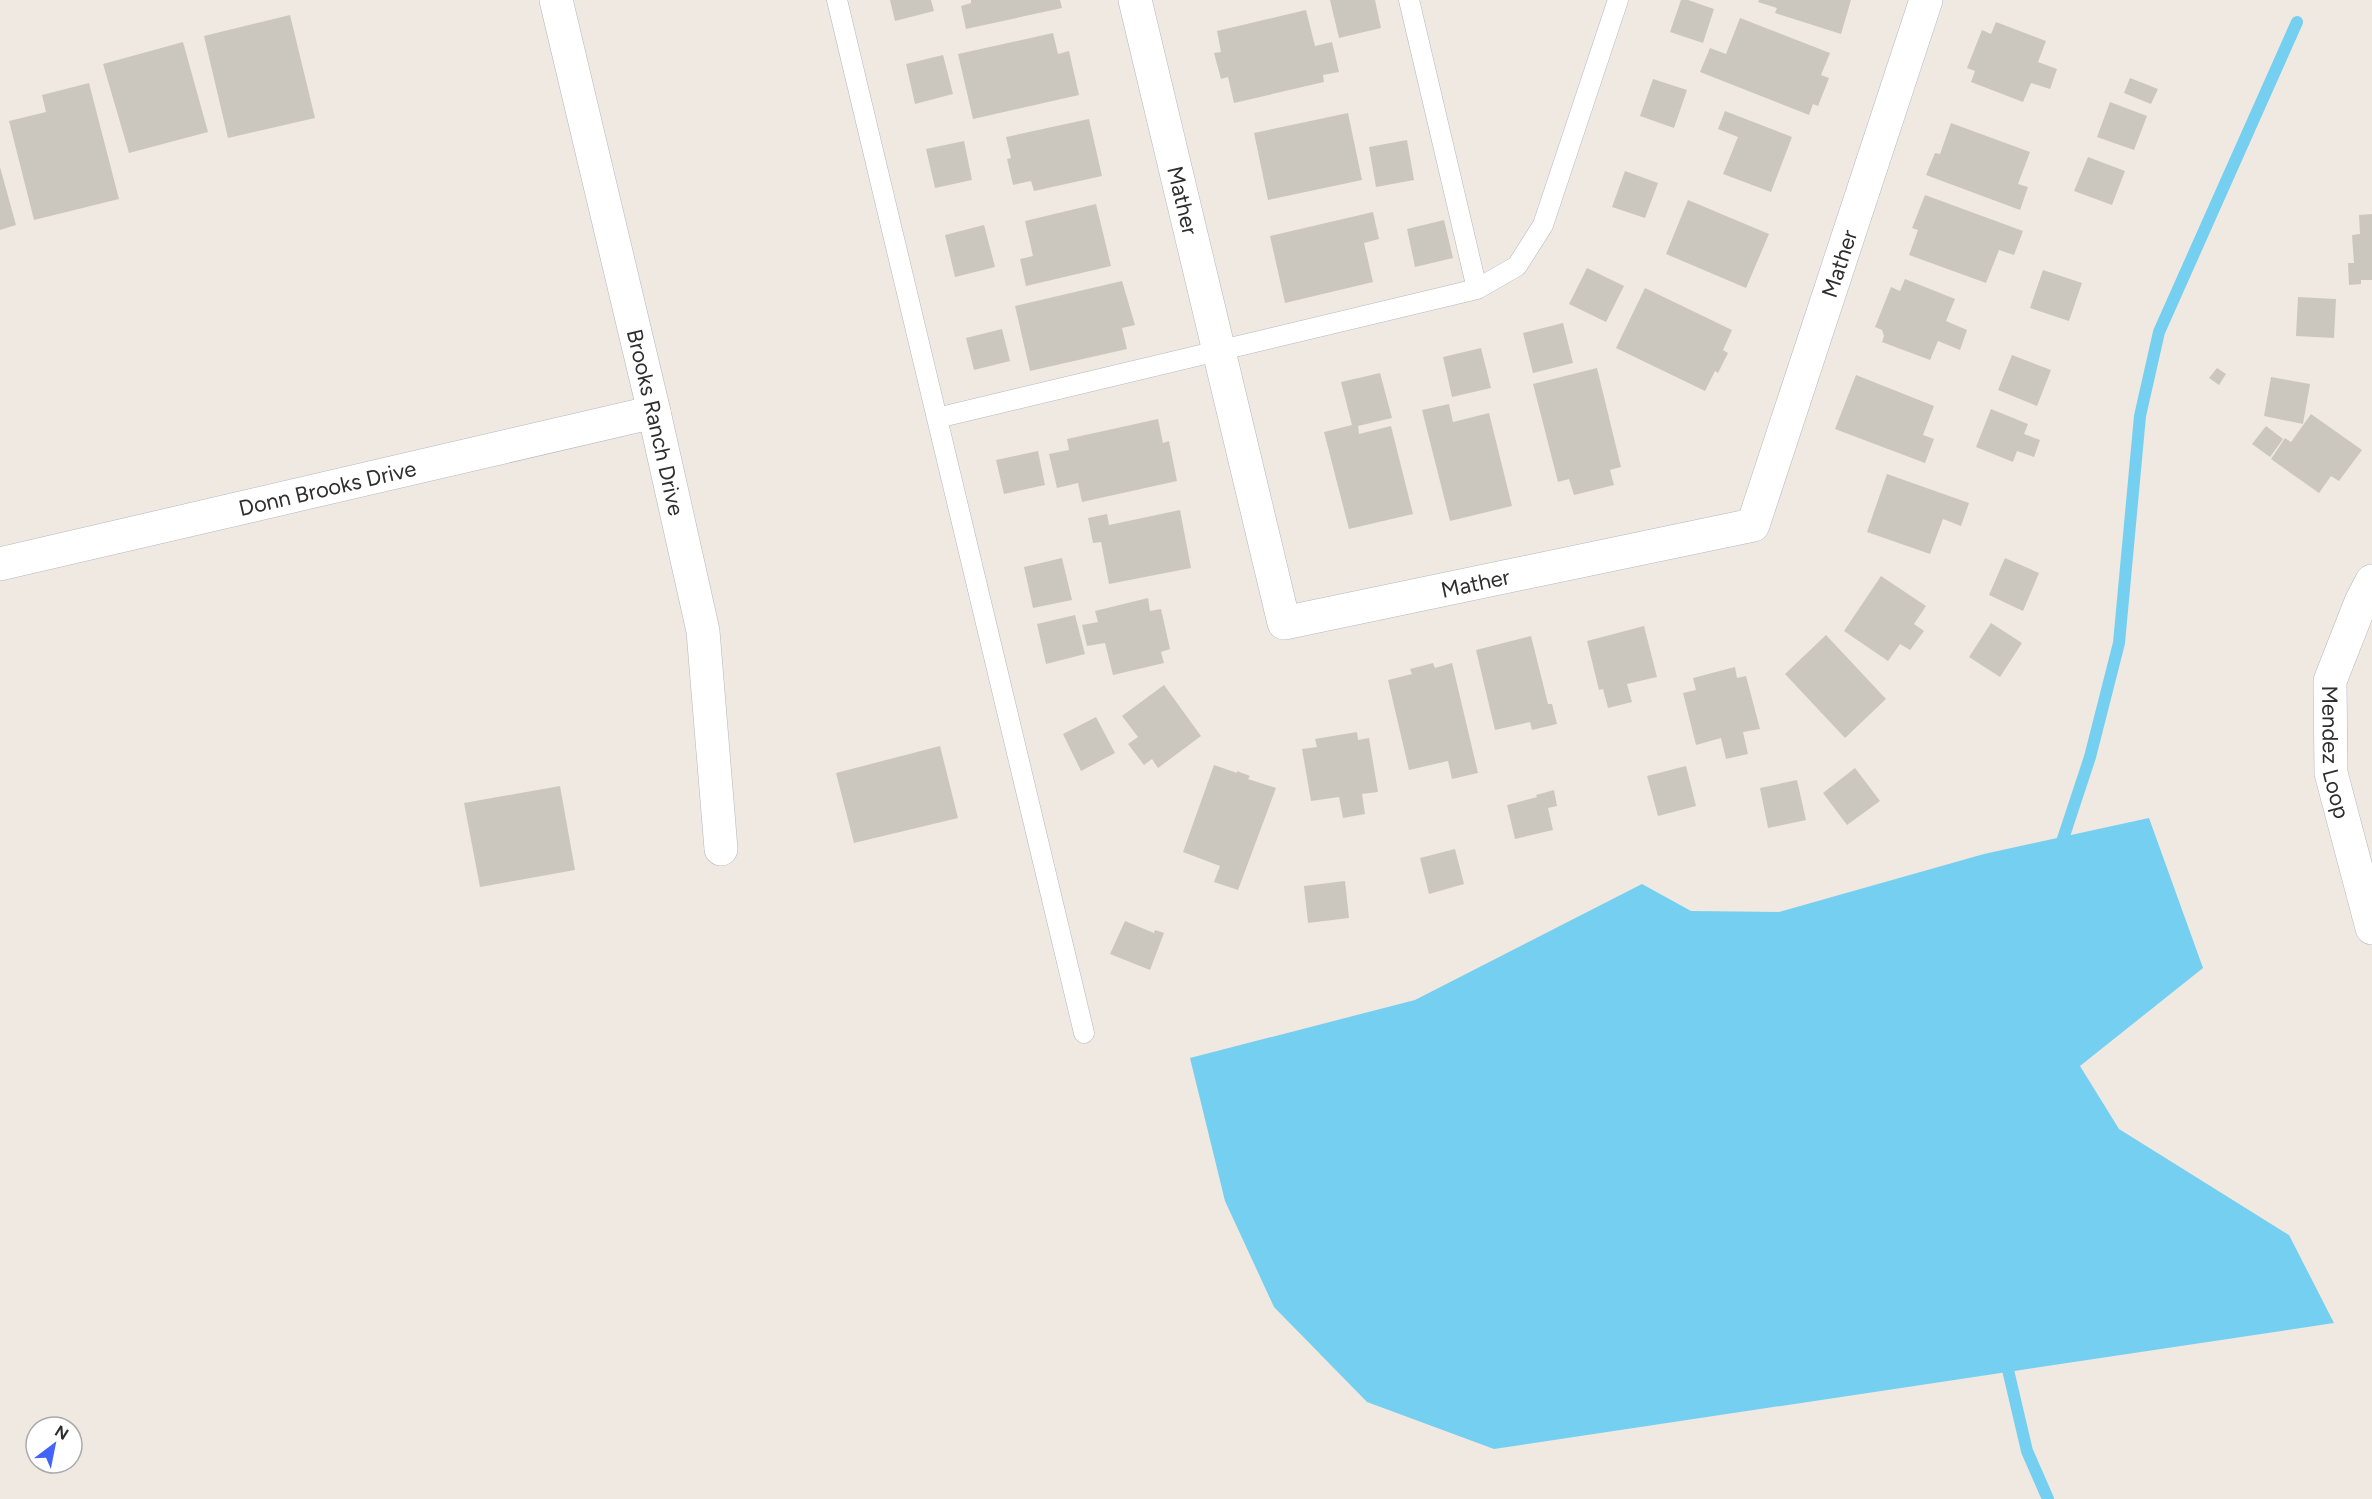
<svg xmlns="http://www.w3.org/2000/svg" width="2372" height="1499" font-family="Figtree,sans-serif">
	<rect width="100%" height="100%" fill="#efe9e1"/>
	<path fill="#75cff0" d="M2149,818l54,150 -123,98 39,63 170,106 45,88 -840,126 -127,-47 -93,-95 -49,-106 -35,-143 225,-58 227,-116 49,27 88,1 205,-58z"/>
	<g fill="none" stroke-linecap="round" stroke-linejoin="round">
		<path stroke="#75cff0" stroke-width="12" d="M2059,851l31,-94 29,-114 21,-227 19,-84 138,-310
			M2005,1357l22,94 21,48"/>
	</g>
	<path fill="#cbc7bf" d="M890,0h41l3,11 -39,10z
		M971,0h89l2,8 -96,21 -5,-23 10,-3z
		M1330,0h45l6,28 -42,10z
		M1681,0h7l26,9 -11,34 -33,-11z
		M1759,0h92l-10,34 -66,-21 2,-5 -19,-6z
		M1306,10l9,36 17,-4 7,30 -16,3 1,7 -90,21 -6,-26 -7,2 -7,-26 7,-1 -4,-21z
		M290,15l25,103 -87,20 -24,-102z
		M1740,18l90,35 -9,22 8,3 -11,28 -5,-2 -4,11 -109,-43 10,-24 16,6z
		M1996,22l50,19 -8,21 19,7 -7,20 -19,-6 -8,19 -52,-20 4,-11 -8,-3 15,-38 9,4z
		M1053,33l5,21 11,-3 10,44 -106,24 -15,-65z
		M183,42l25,90 -79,21 -26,-89z
		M943,55l10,39 -38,10 -9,-40z
		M2130,78l28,11 -7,15 -27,-11z
		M1653,79l34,11 -13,38 -34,-12z
		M89,83l30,116 -85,21 -25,-99 37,-9 -4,-17z
		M2110,102l37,14 -13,34 -37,-13z
		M1725,111l67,26 -21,55 -48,-18 15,-37 -20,-8z
		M1348,113l14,67 -94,20 -14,-67z
		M1089,119l13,57 -68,15 -3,-10 -18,4 -6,-26 4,-1 -5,-21z
		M1951,123l79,29 -12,32 10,3 -8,23 -94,-35 9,-22 5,1z
		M1407,140l7,40 -38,7 -7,-40z
		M964,141l8,39 -37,8 -9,-39z
		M2088,157l37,14 -13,34 -38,-14z
		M0,167l16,58 -16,5z
		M1625,171l33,12 -13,35 -33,-11z
		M1925,195l98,36 -9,24 -15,-5 -13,33 -77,-28 9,-25 -6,-2z
		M1688,200l81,34 -23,54 -80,-34z
		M1096,204l15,62 -85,20 -6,-27 13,-3 -8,-35z
		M1373,212l6,27 -15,4 9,39 -88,21 -15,-67z
		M2372,214v66h-11v4l-12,1 -1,-22h6l-2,-28 8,-1 -1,-19z
		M1444,220l9,38 -38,9 -8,-38z
		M984,225l11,42 -40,10 -10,-42z
		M1587,268l37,18 -18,36 -37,-18z
		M2043,270l39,13 -13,38 -39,-13z
		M1905,279l50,20 -9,22 21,9 -7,20 -22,-9 -8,19 -48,-18 2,-6 -2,-6 -7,-3 16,-40 9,4z
		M1122,281l13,44 -13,3 5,21 -97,22 -15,-65z
		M1645,288l87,42 -9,20 5,3 -10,20 -3,-2 -10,20 -89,-43z
		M2298,297l38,2 -2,39 -38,-2z
		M1563,323l10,40 -40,10 -10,-40z
		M1002,329l8,32 -36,9 -8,-32z
		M1481,348l10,40 -39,9 -9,-40z
		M2012,355l39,15 -14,36 -39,-16z
		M1597,368l24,99 -11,3 4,15 -40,10 -5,-16 -11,3 -25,-98z
		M2217,368l9,6 -7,11 -10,-7z
		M1380,373l12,45 -34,8 1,8 32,-8 22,88 -64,15 -25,-97 28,-7 -11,-43z
		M1856,375l78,31 -11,29 11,4 -9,24 -90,-34z
		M2271,377l39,7 -7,40 -39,-8z
		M1449,404l4,18 36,-9 23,93 -62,15 -28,-111z
		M1991,409l37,15 -4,10 16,6 -6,17 -17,-6 -4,11 -37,-15z
		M2311,414l51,36 -23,31 -8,-5 -12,17 -48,-34 14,-21 6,4z
		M1158,419l5,24 6,-2 8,40 -95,21 -4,-19 -21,5 -8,-34 20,-4 -2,-11z
		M2266,426l17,13 -13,18 -18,-13z
		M1038,451l7,34 -41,9 -8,-34z
		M1887,474l82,29 -8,23 -18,-7 -13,35 -63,-22z
		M1180,510l11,58 -82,16 -8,-42 -8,1 -5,-25 19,-4 2,11z
		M1062,558l10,42 -39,8 -9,-41z
		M2005,558l34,15 -16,38 -34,-16z
		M1881,576l45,30 -12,18 10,7 -14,19 -10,-6 -12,17 -44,-30z
		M1148,598l2,13 11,-2 9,40 -9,3 3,11 -51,12 -8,-32 -18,3 -5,-21 16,-3 -3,-11z
		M1075,615l10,39 -39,10 -9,-40z
		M1991,623l31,20 -22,34 -31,-20z
		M1644,626l13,51 -30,7 5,18 -24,6 -5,-19 -4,1 -12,-49z
		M1826,635l60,64 -41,39 -60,-64z
		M1531,636l17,68h4l5,20 -25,6 -2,-8 -35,8 -19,-80z
		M1433,663l2,5 17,-5 26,110 -26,6 -4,-18 -39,9 -21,-90 24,-6 -2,-5z
		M1735,667l2,11 9,-2 14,53 -17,3 5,22 -22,5 -5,-21 -25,7 -13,-52 13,-3 -3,-12z
		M1164,685l37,51 -43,32 -6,-9 -8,6 -16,-21 10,-7 -16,-21z
		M1096,717l19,36 -34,18 -18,-37z
		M1357,732l1,8 11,-2 9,54 -16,2 3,20 -22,4 -4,-21 -28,4 -9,-52 15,-2 -2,-8z
		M940,746l18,72 -104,25 -18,-70z
		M1214,765l23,8v-2l13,5 -2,3 28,9 -38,102 -24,-8 6,-16 -37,-14z
		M1686,766l10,40 -38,10 -11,-40z
		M1855,768l25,33 -33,24 -24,-32z
		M1797,780l9,40 -38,8 -8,-40z
		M560,786l15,84 -95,17 -16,-84z
		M1554,790l3,16 -9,2 5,22 -38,9 -8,-34 30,-8 -1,-2z
		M1455,849l9,35 -35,10 -9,-36z
		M1345,881l4,37 -41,5 -4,-37z
		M1125,921l29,12 1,-3 9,3 -14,37 -40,-16z"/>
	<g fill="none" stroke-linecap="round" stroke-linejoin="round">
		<defs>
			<path id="service" d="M837,0l247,1033
				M1409,0l68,289
				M937,418l540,-129 40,-23 26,-41 75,-225"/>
			<g id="minor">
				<path id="s1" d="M556,0l98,412 49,219 18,218"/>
				<path id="s2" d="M1135,0l149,623 469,-98 173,-525"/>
				<path id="s3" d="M0,564l654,-152"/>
				<path id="s4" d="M2372,581l-11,21 -31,79 1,92 41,155"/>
			</g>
		</defs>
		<use href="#service" stroke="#b4b7c1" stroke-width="21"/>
		<use href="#minor" stroke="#b4b7c1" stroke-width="34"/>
		<use href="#service" stroke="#fff" stroke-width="20"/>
		<use href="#minor" stroke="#fff" stroke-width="33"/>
	</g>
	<g text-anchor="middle" stroke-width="5" stroke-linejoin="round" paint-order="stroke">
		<g font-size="22" fill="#2e2e2e" stroke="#fff">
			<text dy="8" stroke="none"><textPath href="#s2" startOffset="206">Mather</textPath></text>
			<text dy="8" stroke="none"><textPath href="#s2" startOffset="1395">Mather</textPath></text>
			<text dy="8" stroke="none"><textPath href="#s1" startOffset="434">Brooks Ranch Drive</textPath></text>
			<text dy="8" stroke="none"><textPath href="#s3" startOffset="336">Donn Brooks Drive</textPath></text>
			<text dy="8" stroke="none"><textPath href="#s2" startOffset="836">Mather</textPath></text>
			<text dy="8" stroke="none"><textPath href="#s4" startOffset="180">Mendez Loop</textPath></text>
		</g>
	</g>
	<g transform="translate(54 1445) rotate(32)"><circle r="28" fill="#ffffff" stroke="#ababab" stroke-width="1.5"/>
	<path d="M0-4.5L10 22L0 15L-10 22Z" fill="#4264fb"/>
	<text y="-9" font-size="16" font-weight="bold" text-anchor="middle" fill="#2e2e2e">N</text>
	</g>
</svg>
